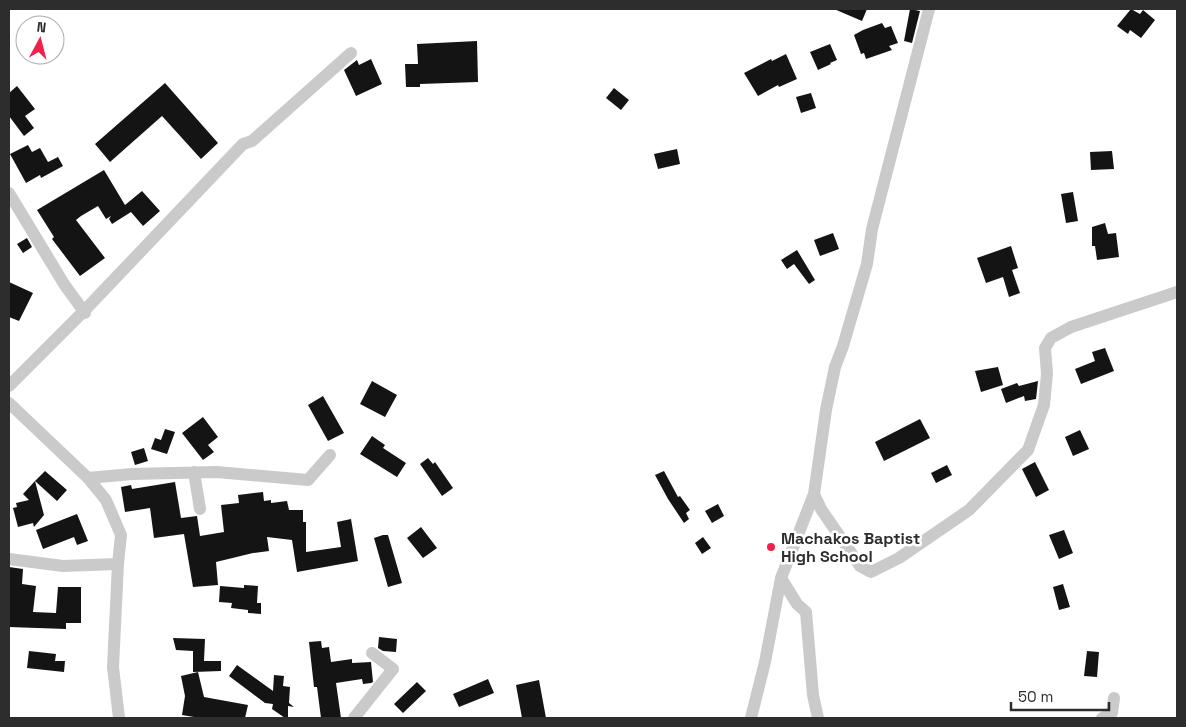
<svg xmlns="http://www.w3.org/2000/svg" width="1186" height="727" font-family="'Space Grotesk',sans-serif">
	<rect width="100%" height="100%" fill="#fff"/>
	<path fill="#141414" d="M834,9h33l-5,12z
		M910,9l10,2 -8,32 -8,-2z
		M1131,9l9,5 3,-4 12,10 -14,18 -11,-8 -2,4 -11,-8z
		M882,23l3,5 6,-2 7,17 -9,3 3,4 -26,9 -2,-6 -3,1 -7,-19 9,-5z
		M477,41l1,41 -58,2v3h-14l-1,-23h13l-1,-20z
		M830,44l7,16 -7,3 1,1 -13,6 -8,-18z
		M786,54l11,25 -18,8 -1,-2 -20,11 -14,-23 27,-14 1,2z
		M371,59l11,25 -26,12 -12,-26 13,-10 2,5z
		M165,83l53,60 -17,16 -39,-43 -52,46 -15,-18z
		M17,86l18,23 -10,7 9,12 -10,8 -15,-20v-23z
		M614,88l15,12 -8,10 -15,-12z
		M811,93l5,15 -15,5 -5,-16z
		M28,145l4,7 8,-4 8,14 10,-5 5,9 -22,12 -1,-3 -14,8 -16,-29z
		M677,149l3,15 -22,5 -4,-15z
		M1112,151l2,18 -23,1 -1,-18z
		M104,170l21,35 17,-14 18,20 -17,15 -12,-14 -19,12 -3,-5 2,-3 -5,3 -8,-13 -17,10 -5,4 29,38 -25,18 -28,-37 2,-2 -17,-27z
		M1073,192l5,29 -12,2 -5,-29z
		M1105,223l3,11 8,-1 3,24 -22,3 -2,-14h-3v-19z
		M833,233l6,16 -19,7 -6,-16z
		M27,238l5,9 -9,6 -6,-9z
		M1011,246l7,22 -6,2 8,23 -11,4 -6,-20 -17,6 -9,-25z
		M797,250l18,30 -6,4 -15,-20 -7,5 -6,-9z
		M9,282l24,11 -14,28 -10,-4z
		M1105,348l9,23 -33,13 -6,-15 20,-8 -3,-9z
		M998,367l5,18 -22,7 -6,-21z
		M372,381l25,14 -12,22 -25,-13z
		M1038,381l-2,18 -11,2 -1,-5 -18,7 -5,-14 16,-6 2,3z
		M323,396l21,37 -16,8 -20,-36z
		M203,417l15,20 -10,8 6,7 -11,8 -21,-27z
		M920,419l10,19 -46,23 -9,-19z
		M165,429l10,3 -8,22 -16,-5 4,-11 6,2z
		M1080,430l9,19 -16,7 -8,-19z
		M372,436l13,9 -2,3 23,15 -9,14 -37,-23z
		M144,448l4,13 -13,4 -4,-13z
		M428,458l5,6 2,-2 18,26 -11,8 -22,-32z
		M1035,462l14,28 -13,7 -14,-28z
		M947,465l5,10 -16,8 -5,-10z
		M45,471l22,19 -10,11 -22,-20z
		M664,471l14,26 2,-1 10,14 -4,3 3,6 -5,4 -16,-24 -13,-24z
		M35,481l9,34 -10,12 -1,-4 -15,4 -5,-19 4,-1 -1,-4 13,-3 -6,-6z
		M175,482l6,36 16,-2 3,20 24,-4 -3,-27 18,-2 -1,-8 25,-3 1,9 7,-1v3l16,-2 2,9h14v12h3v30l35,-5 -4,-25 14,-3 7,42 -61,11 -5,-32 -25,-3 2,14 -16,2 -37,9 2,23 -25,2 -9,-53 -30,4 -4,-30 -25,4 -4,-25 10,-2 1,4z
		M718,504l6,12 -12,7 -7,-12z
		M77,514l11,27 -11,4 -3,-8 -31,12 -7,-19z
		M421,527l16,21 -14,10 -16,-20z
		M1064,530l9,23 -14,6 -10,-24z
		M383,535h5l14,48 -14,4 -14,-49z
		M703,537l8,11 -9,6 -7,-11z
		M9,567l14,2 -1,15 14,2 -3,26 23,1 2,-26h23v36h-15v6l-57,-2z
		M1063,584l7,23 -11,3 -6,-23z
		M244,585l14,1 -1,17h4v11l-13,-1v-3l-17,-2 1,-5 -13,-1 1,-16 24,2z
		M379,637l18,2 -1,13 -13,-1 -5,-3z
		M173,638l32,1 -1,22h17v10l-28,1v-21l-17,-1z
		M321,641l1,7 7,-1 2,15 21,-3v4l19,-1 2,20 -2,1 -8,1 -1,-5 -26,4 5,35h-20l-4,-31h-3l-5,-45z
		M29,651l27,3 -1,7h10l-1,11 -37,-4z
		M1087,651l12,1 -2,25 -13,-1z
		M237,665l36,26 1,-16 10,1 -1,10 7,1 -1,16 5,4 -6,-1v12h-3l-13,-9 1,-5 -8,-1 -36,-27z
		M198,672l6,25 44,8 -3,13h-45l-18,-3 3,-19 -4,-20z
		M488,679l6,14 -35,14 -6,-13z
		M539,680l7,38h-24l-6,-33z
		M417,682l9,9 -23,22 -9,-9z"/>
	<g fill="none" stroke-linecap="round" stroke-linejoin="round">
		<path stroke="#cacaca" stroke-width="12" d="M9,193l55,91 21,29
			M9,386l75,-75 159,-167 9,-3 99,-88
			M9,403l79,75 18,22 15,35 -3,29 -5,103 6,51
			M194,472l6,37
			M88,478l44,-4 85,-2 91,8 22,-25
			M814,494l7,15 39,57 11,6 28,-14 70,-48 59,-60 16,-45 3,-31 -2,-26 6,-10 20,-11 106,-35
			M9,559l54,7 55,-2
			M781,578l16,26 9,8 7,83 5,23
			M354,718l39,-49 -21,-16
			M751,718l14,-56 16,-84 33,-84 12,-84 9,-43 8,-21 24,-82 5,-35 57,-220
			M1102,718l10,-5 2,-15"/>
	</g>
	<circle fill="#f2214b" stroke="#fff" stroke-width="2" cx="771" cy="547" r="5"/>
	<g text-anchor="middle" stroke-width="5" stroke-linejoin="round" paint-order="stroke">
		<g font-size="16" font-weight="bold" fill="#2d2d2d" stroke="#fff" text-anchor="start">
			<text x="781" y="544">Machakos Baptist<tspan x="781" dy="18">High School</tspan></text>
		</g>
	</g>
	<rect width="1186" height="727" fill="none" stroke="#2d2d2d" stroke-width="20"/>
	<g transform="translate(40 40) rotate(7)"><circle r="24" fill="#ffffff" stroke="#ababab"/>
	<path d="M0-4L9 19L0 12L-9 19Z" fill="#f2214b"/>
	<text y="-8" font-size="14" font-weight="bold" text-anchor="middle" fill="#2d2d2d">N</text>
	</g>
	<path d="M1011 702v8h98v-8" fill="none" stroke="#2d2d2d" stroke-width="2.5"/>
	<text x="1018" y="702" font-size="15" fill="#2d2d2d" stroke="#ffffff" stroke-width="4" paint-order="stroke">50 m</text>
</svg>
